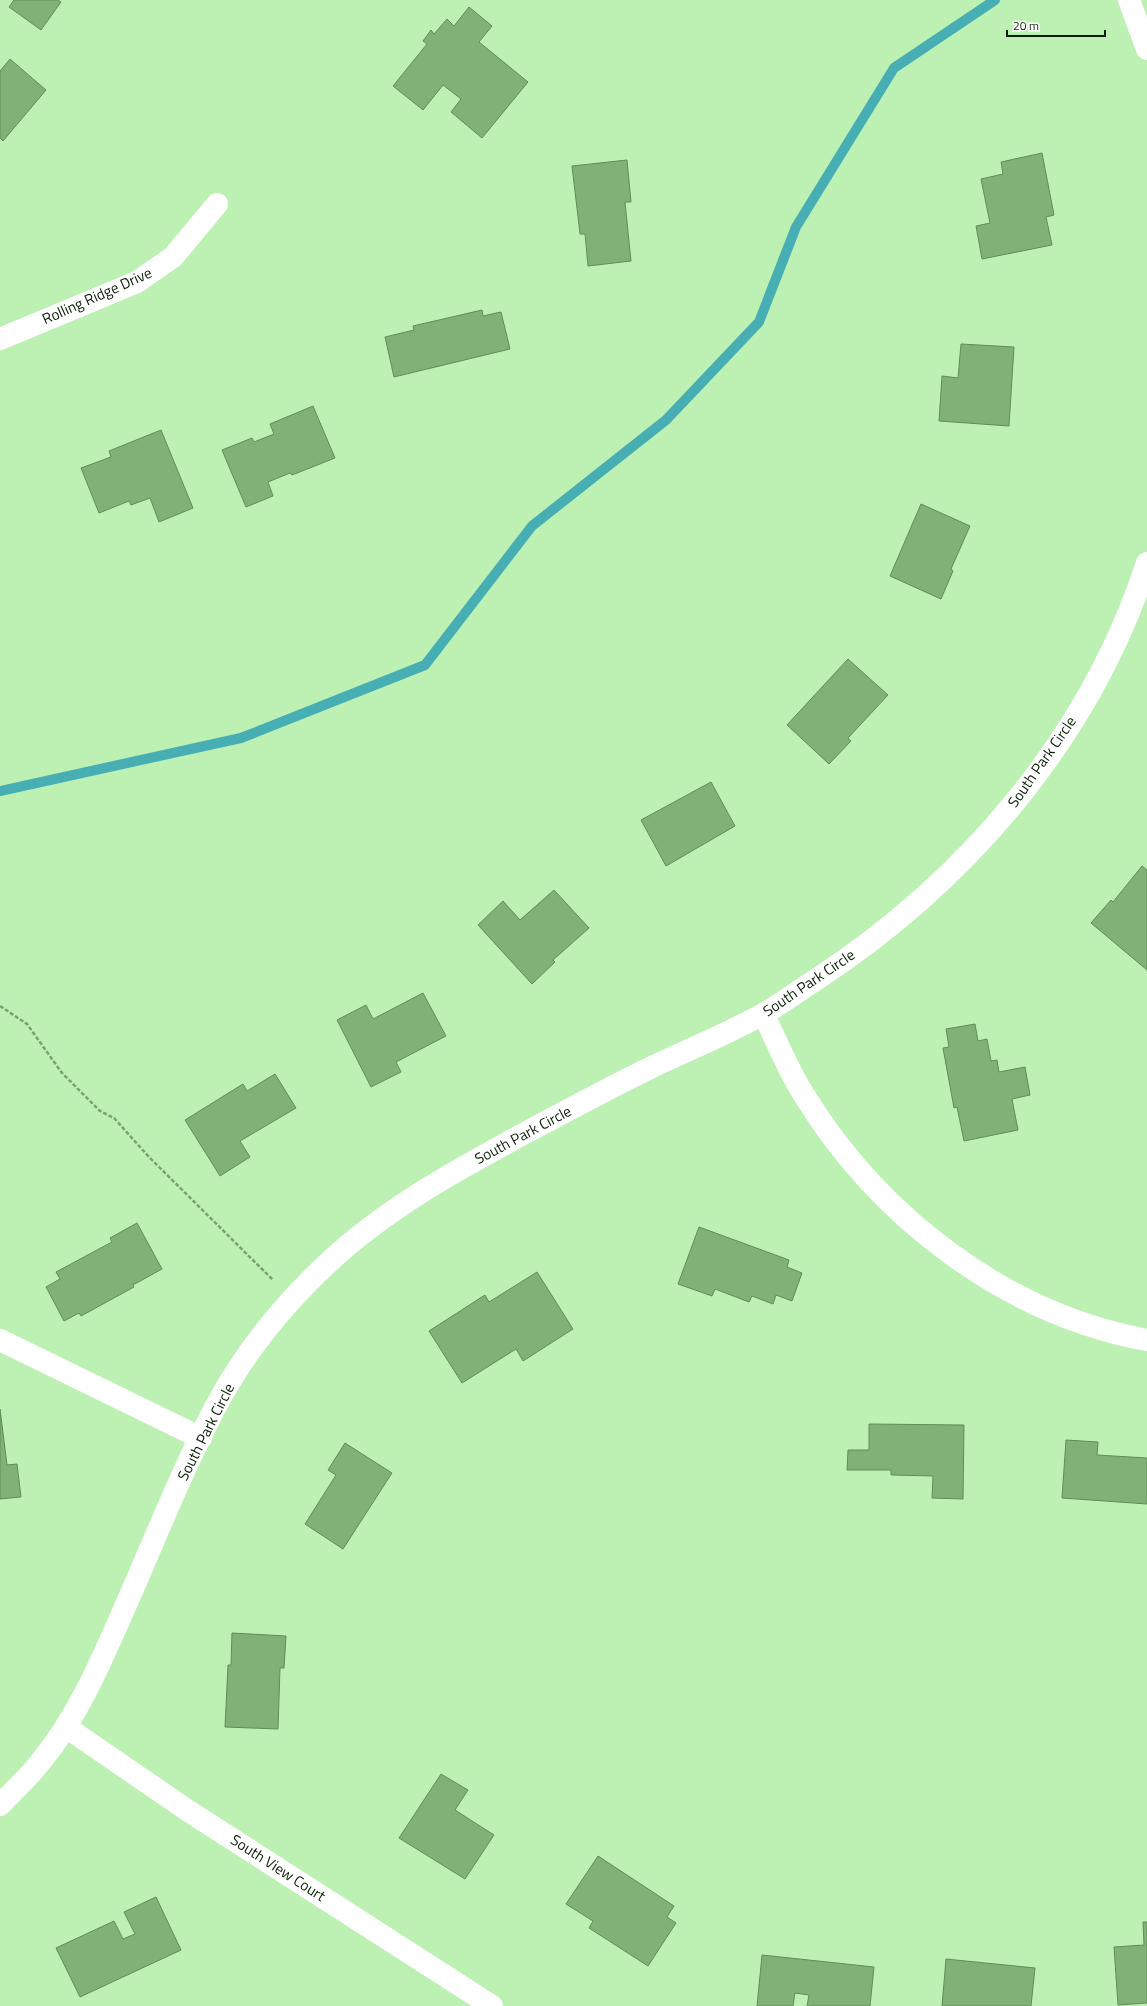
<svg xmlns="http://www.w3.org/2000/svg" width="1147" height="2006" font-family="'Titillium Web',sans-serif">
	<rect width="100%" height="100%" fill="#bdf1b4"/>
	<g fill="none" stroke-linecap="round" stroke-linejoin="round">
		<path stroke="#47aeb4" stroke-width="10" d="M0,791l241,-53 184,-73 107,-139 134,-106 93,-98 37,-95 98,-159 101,-68"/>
	</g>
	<path fill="#80b277" stroke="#5e8e56" d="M14,0h44l3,2 -20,28 -32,-23z
		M469,7l23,19 -13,16 49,40 -46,56 -31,-26 10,-13 -18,-14 -20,25 -30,-24 34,-42 -4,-3 8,-11 3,4 13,-15 7,7z
		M10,59l36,31 -43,51 -3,-3v-67z
		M1042,153l12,62 -8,2 6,28 -70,14 -6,-33 14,-3 -9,-44 22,-5 -2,-12z
		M627,160l4,42h-6l6,59 -43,5 -3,-32h-5l-8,-68z
		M482,310l1,6 18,-4 9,37 -116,28 -9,-40 29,-7 -1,-4z
		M961,344l53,3 -5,79 -70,-5 3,-45 16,2z
		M313,406l22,52 -43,17 -2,-2 -22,9 5,14 -27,11 -24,-57 30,-12 2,4 20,-8 -4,-10z
		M161,430l32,78 -34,14 -9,-24 -19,7 -2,-4 -30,12 -18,-45 30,-11 -2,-6z
		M921,504l49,22 -19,43 2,2 -12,28 -51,-23z
		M848,659l40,36 -40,43 3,3 -22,23 -42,-39z
		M711,782l24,44 -69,40 -25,-46z
		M1142,866l5,4v100l-56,-47 20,-23 2,2z
		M554,890l35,38 -36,32 2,2 -23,22 -54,-59 25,-24 17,19z
		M423,993l23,43 -50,26 5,10 -30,15 -34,-67 29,-15 7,14z
		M975,1024l3,17 9,-2 4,22 6,-1 2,12 26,-5 5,28 -18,4 6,31 -54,11 -7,-34 -3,1 -11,-60 6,-1 -3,-18z
		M275,1074l21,34 -56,33 10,16 -30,19 -35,-56 58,-36 4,7z
		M137,1223l25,46 -29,16 1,2 -53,29 -2,-3 -15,8 -18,-34 14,-8 -4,-7 56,-30 -2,-4z
		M699,1227l90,33 -2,7 15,6 -10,28 -16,-6 -3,9 -21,-8 -3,6 -34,-13 -3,7 -34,-12z
		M537,1272l36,57 -50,32 -7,-12 -54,34 -33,-52 56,-36 4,7z
		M0,1409l7,56 10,-1 4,33 -21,2z
		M869,1424l95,1 -1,74 -31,-1 1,-22 -42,-1v-5h-44l1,-20h21z
		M1066,1440l32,2 -1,13 50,3v46l-85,-6z
		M345,1443l47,30 -49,76 -38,-25 31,-49 -8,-5z
		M232,1633l54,3 -2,32h-4l-2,61 -53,-2 3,-62h3z
		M441,1774l27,16 -13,20 39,25 -29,44 -66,-41z
		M598,1856l76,50 -7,11 9,6 -28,43 -59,-38 4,-7 -27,-17z
		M156,1897l25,53 -101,47 -24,-49 58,-27 9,18 12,-5 -11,-22z
		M1143,1922h4v81l-29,2 -4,-58 30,-2z
		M762,1955l112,12 -4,39h-63l2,-11 -14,-2 -2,13h-36z
		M946,1959l89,9 -4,38h-89z"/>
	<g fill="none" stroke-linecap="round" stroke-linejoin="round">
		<path stroke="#7aa173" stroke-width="2.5" stroke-dasharray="4 2" stroke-linecap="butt" d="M0,1006l27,18 35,49 38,38 14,7 35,39 124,123"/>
		<path stroke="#fff" stroke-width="22" d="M1129,0l18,49
			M0,339l137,-57 36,-25 44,-53
			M763,1014c14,27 25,56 41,81 75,122 201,219 343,245
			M0,1340l201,98
			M66,1727l121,83 305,196
			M0,1805c14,-15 30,-29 42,-45 39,-48 62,-106 87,-162 28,-64 54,-130 87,-192 28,-53 69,-103 113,-144 59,-55 128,-92 198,-130 41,-22 82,-44 125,-65 36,-17 75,-33 111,-53 17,-9 34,-22 51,-33 152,-99 276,-243 333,-418"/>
	</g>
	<g text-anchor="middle" stroke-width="3" stroke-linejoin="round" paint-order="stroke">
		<g font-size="15" fill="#0c2009" stroke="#fff">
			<text transform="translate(97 296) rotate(-24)" y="5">Rolling Ridge Drive</text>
			<text transform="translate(1042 762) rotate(-55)" y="5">South Park Circle</text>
			<text transform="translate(809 983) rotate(-34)" y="5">South Park Circle</text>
			<text transform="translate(523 1135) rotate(-28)" y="5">South Park Circle</text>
			<text transform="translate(206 1432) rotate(-63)" y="5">South Park Circle</text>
			<text transform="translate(278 1868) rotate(33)" y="5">South View Court</text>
		</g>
	</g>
	<path d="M1007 30v6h98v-6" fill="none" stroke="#0c2009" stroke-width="2"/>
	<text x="1013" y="30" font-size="12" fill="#0c2009" stroke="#ffffff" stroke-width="3" paint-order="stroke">20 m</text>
</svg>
